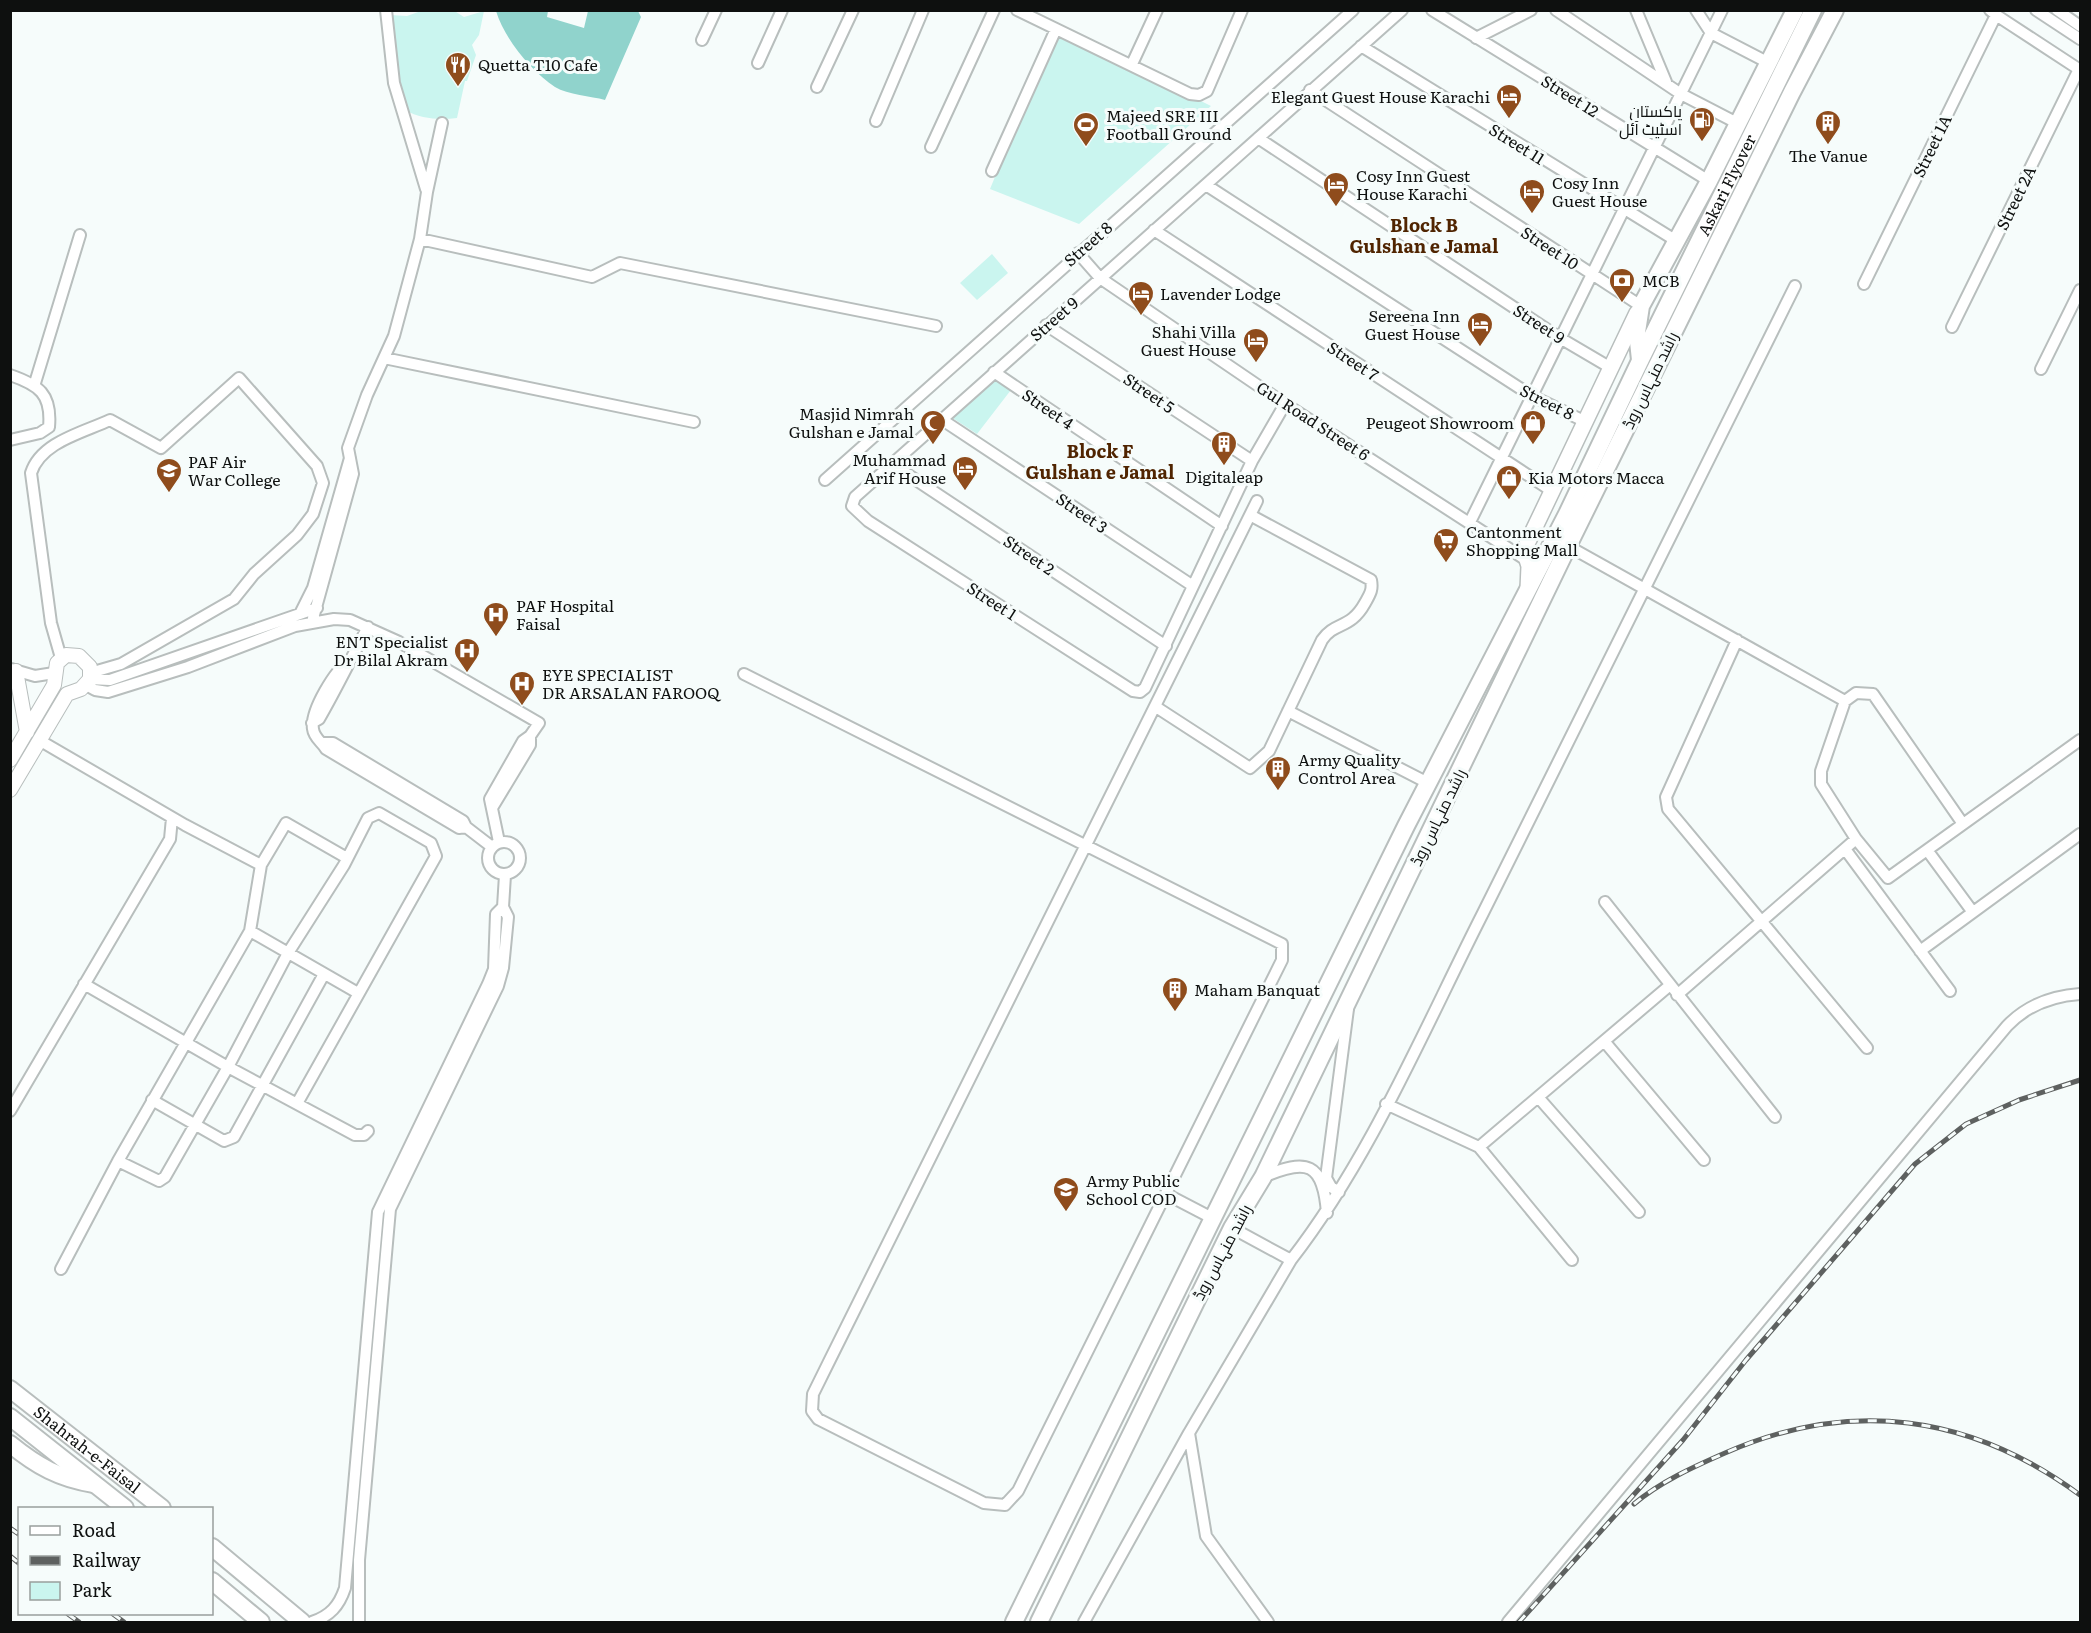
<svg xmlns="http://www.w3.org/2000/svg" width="2091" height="1633" font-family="Literata,Cairo,serif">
	<rect width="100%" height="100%" fill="#f6fcfb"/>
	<path fill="#caf5ef" d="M453,10l11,7 20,-6 -5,24 -7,10 4,10 -9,26h-2l-8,37c-18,2 -36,1 -52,-8l-7,-26 -8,-69 17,1 14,-5z
		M1056,29l155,77 -132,118 -89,-35z
		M992,254l16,19 -31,27 -17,-17z
		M994,372l20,14 -37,48 -29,-19z"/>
	<path fill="#90d3cc" d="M496,11h52l-1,6 37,11 4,-17h50l3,6 -36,83c-14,-4 -37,-5 -50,-13 -24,-16 -51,-49 -59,-76z"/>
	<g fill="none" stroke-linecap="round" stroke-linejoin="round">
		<defs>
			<path id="minor" d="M386,10l8,73 32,106
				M1017,10l173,84 9,1 8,-4 35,-81
				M1432,10l277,171
				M1556,10l125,84 56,29
				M1636,10l30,72
				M1696,10l15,23 56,29
				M2036,10l44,29
				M2057,10l23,16
				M1996,15l84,55
				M1476,38l55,-28
				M702,40l14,-30
				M1361,46l314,194
				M758,63l24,-53
				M1132,64l25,-54
				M817,87l36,-77
				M1310,90l331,216
				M876,121l47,-111
				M1258,138l302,200 51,30
				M931,147l63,-137
				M992,171l64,-142
				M1206,185l326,211 54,26
				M1154,230l398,261
				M420,239l172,38 28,-14 316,63
				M1078,253l22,25 185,126 243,157
				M1864,284l132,-269 -6,-5
				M1046,325l206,136
				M1952,327l127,-258
				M384,358l310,64
				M2041,369l39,-79
				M994,372l228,154
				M10,375c29,10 42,19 39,52l-9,6 -30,7
				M35,383l45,-148
				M1285,404l-33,57 -107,227 -5,4 -7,-1 -265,-170 -16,-15 3,-9 547,-487
				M941,419l252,167
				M892,464l274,182
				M825,480l528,-470
				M1470,522l252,-512
				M1568,546l277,155
				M300,614l13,-26 37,-130
				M312,622l41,-148 -5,-26 19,-53 27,-59 26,-97 7,-47 15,-69
				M1737,640l-71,157 2,12 199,239
				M61,658l-10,-35 -20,-150c10,-31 51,-40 79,-53l51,28 78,-70 78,88 6,17 -10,31 -16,21 -43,39 -20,25 -113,65 -31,9
				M350,660c-15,10 -40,51 -37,69 1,9 9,13 13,20l133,79 7,-1
				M11,669l24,7 19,-3
				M744,674l538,270v16l-264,531 -13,14 -21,-2 -166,-84 -6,-8 1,-17c147,-298 298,-594 444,-893
				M90,679l20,1 207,-72
				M86,685l9,5 13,2 80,-25 107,-41 39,-7 16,1 49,22 140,81 -9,13 -7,5 -33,58 9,43
				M1156,707l94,61 19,-17 53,-111c13,-19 28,-10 43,-37 5,-9 8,-13 6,-23l-121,-65
				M1288,711l140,72
				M312,723l7,-4c18,-31 32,-61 49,-92
				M39,740l146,85 76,40
				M322,743h11l130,78 3,6 26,20
				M492,808l38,-63v-9
				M1963,824l-90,-130 -17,-1 -11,8 -24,70v13l35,55 32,39 192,-138
				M488 858a16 16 0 1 1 32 0a16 16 0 1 1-32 0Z
				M1845,849l105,142
				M1927,850l45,61
				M1605,902l170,215
				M250,931l108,62
				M1920,951l160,-117
				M84,984l144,83 127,68h9l4,-4
				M1677,995l179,-156
				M1604,1041l100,119
				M1538,1097l101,115
				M152,1100l72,41 10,-4 90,-163
				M1386,1104l93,43 190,-161
				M10,1111l160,-272 2,-21
				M1479,1147l93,113
				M118,1161l41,20 6,-4 63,-110 60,-114 56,-88 24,-47 11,-5 52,30 5,13 -137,244 -4,2
				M1263,1177c44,-19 60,-15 64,36
				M1339,1192l-8,-5 -5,-9 22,-169
				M1166,1194l48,25
				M1232,1228l59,32c80,-103 133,-231 192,-347 105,-209 208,-418 312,-627
				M61,1269l57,-108 132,-230 11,-66 25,-42 61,35
				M1189,1433l17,103 62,86
				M312,1622c18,-6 27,-16 33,-34l33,-376 110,-228 6,-15 2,-55 7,-7
				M359,1622v-62l31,-351 108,-223 5,-18 5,-51 -5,-10 2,-32
				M1084,1622l105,-189 102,-173
				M1508,1622l499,-596c20,-21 44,-30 73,-32"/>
			<path id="tertiary" d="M16,671l11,61
				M10,760l44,-75 3,-22 9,-8 13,1 11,11v12l-9,10 -14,5 -57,96"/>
			<path id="secondary" d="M1528,589l1,-23 -5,-16 113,-237"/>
			<g id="primary">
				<path d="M1640,360l-3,-28 4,-26 68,-125 86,-171"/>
				<path id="s1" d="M1014,1622l392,-796 161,-312 73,-153 173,-351"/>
				<path d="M1039,1622l193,-394 31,-51 305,-631 224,-454 43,-82"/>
			</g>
			<g id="trunk">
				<path id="s2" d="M10,1389l152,119"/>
				<path d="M10,1417l115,91"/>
				<path d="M10,1444c27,22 50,35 84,40"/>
				<path d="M212,1547l90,75"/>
				<path d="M212,1581l49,41"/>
			</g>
		</defs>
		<use href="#minor" stroke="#b8bebd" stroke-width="14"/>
		<use href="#tertiary" stroke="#b8bebd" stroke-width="16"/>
		<use href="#secondary" stroke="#b8bebd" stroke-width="18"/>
		<use href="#primary" stroke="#b8bebd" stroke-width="20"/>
		<use href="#trunk" stroke="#b8bebd" stroke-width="20"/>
		<use href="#minor" stroke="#fff" stroke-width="10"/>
		<use href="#tertiary" stroke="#fff" stroke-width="14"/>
		<use href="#secondary" stroke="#fff" stroke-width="15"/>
		<use href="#primary" stroke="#fff" stroke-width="16"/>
		<use href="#trunk" stroke="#fff" stroke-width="16"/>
		<defs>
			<path id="rail" d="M1634,1504c26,-22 59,-37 91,-51 125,-55 245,-39 355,42
				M10,1528l10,7
				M10,1556l10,8
				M68,1614l11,8
				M113,1614l11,8
				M1519,1622l164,-182 63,-80 169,-196 51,-40 53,-24 61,-20"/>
		</defs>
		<use href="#rail" stroke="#5e6160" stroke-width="5"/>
		<use href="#rail" stroke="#f6fcfb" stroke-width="3" stroke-dasharray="9" stroke-linecap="butt"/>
	</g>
	<defs>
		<symbol id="restaurant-pin" viewBox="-11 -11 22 30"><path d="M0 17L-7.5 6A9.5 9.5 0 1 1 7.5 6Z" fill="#8f4c1c" stroke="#f6fcfb"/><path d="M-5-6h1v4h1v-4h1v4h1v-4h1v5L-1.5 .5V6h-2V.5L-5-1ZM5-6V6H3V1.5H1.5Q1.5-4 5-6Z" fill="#fff"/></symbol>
		<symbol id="hotel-pin" viewBox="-11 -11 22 30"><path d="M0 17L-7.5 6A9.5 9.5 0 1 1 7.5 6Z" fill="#8f4c1c" stroke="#f6fcfb"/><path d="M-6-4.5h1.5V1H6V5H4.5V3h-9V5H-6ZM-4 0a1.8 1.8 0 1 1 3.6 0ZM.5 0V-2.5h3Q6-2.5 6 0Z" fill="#fff"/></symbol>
		<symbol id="fuel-pin" viewBox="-11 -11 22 30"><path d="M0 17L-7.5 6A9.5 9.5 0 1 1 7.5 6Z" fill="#8f4c1c" stroke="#f6fcfb"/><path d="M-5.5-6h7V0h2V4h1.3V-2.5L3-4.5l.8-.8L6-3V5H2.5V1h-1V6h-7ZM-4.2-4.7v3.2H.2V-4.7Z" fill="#fff"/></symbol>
		<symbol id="building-pin" viewBox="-11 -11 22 30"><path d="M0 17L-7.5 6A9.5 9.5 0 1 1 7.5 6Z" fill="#8f4c1c" stroke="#f6fcfb"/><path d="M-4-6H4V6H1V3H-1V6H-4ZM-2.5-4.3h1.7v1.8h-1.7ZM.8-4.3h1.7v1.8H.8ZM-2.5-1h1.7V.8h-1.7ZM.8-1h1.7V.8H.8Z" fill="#fff"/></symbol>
		<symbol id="stadium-pin" viewBox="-11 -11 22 30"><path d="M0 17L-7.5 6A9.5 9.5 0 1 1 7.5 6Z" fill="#8f4c1c" stroke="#f6fcfb"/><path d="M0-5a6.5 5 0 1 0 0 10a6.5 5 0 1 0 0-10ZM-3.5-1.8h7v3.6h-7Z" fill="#fff"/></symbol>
		<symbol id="bank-pin" viewBox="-11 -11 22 30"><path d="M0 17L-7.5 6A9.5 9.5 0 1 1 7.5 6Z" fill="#8f4c1c" stroke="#f6fcfb"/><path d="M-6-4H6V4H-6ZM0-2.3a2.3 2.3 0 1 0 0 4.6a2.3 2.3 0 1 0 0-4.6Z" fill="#fff"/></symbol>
		<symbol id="mosque-pin" viewBox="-11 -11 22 30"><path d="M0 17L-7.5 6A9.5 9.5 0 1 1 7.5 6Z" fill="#8f4c1c" stroke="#f6fcfb"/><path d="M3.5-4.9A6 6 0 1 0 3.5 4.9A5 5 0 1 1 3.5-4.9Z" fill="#fff"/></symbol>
		<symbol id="shop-pin" viewBox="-11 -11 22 30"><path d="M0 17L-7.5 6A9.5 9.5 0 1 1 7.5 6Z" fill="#8f4c1c" stroke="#f6fcfb"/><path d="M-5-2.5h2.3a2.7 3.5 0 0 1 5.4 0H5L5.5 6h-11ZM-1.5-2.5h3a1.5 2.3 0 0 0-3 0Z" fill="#fff"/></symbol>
		<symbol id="university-pin" viewBox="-11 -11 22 30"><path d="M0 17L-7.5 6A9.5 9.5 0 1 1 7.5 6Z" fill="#8f4c1c" stroke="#f6fcfb"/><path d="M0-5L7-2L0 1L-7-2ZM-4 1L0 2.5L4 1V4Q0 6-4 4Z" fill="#fff"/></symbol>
		<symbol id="supermarket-pin" viewBox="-11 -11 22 30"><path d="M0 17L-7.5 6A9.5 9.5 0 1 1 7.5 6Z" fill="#8f4c1c" stroke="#f6fcfb"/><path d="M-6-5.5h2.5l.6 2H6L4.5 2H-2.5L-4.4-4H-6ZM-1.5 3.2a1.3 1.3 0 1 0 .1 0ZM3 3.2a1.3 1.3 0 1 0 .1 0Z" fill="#fff"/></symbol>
		<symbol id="hospital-pin" viewBox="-11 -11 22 30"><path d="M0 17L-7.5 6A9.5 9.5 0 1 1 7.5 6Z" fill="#8f4c1c" stroke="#f6fcfb"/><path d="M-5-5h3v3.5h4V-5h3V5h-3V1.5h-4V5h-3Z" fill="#fff"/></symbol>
	</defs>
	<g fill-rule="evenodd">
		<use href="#restaurant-pin" x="443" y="50" width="30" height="40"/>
		<use href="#hotel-pin" x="1494" y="82" width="30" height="40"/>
		<use href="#fuel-pin" x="1687" y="105" width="30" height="40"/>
		<use href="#building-pin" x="1813" y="108" width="30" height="40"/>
		<use href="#stadium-pin" x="1071" y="110" width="30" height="40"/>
		<use href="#hotel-pin" x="1321" y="170" width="30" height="40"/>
		<use href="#hotel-pin" x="1517" y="177" width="30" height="40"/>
		<use href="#bank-pin" x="1607" y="266" width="30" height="40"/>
		<use href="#hotel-pin" x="1126" y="279" width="30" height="40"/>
		<use href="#hotel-pin" x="1465" y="310" width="30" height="40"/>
		<use href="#hotel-pin" x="1241" y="326" width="30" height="40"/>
		<use href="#mosque-pin" x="918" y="408" width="30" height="40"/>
		<use href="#shop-pin" x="1518" y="408" width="30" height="40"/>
		<use href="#building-pin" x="1209" y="429" width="30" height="40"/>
		<use href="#hotel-pin" x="950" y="454" width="30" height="40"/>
		<use href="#university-pin" x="154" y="456" width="30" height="40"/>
		<use href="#shop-pin" x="1494" y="463" width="30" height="40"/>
		<use href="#supermarket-pin" x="1431" y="526" width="30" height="40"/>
		<use href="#hospital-pin" x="481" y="600" width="30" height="40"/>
		<use href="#hospital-pin" x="452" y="636" width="30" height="40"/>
		<use href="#hospital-pin" x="507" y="669" width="30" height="40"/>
		<use href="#building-pin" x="1263" y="754" width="30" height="40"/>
		<use href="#building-pin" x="1160" y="975" width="30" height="40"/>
		<use href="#university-pin" x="1051" y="1175" width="30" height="40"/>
	</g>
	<g text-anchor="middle" stroke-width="6" stroke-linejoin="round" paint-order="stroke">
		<g font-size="16" fill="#0e100f" stroke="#f6fcfb" text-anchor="start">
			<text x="478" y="71">Quetta T10 Cafe</text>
			<text x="1490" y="103" text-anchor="end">Elegant Guest House Karachi</text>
			<text x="1682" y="117" text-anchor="end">پاکستان<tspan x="1682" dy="18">اسٹیٹ آئل</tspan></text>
			<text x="1106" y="122">Majeed SRE III<tspan x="1106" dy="18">Football Ground</tspan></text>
			<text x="1828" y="162" text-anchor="middle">The Vanue</text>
			<text x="1356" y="182">Cosy Inn Guest<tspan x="1356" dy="18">House Karachi</tspan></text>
			<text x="1552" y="189">Cosy Inn<tspan x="1552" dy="18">Guest House</tspan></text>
			<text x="1642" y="287">MCB</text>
			<text x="1160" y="300">Lavender Lodge</text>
			<text x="1460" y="322" text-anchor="end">Sereena Inn<tspan x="1460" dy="18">Guest House</tspan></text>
			<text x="1236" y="338" text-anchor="end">Shahi Villa<tspan x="1236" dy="18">Guest House</tspan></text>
			<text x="914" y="420" text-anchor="end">Masjid Nimrah<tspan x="914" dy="18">Gulshan e Jamal</tspan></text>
			<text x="1514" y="429" text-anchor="end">Peugeot Showroom</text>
			<text x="946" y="466" text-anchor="end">Muhammad<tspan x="946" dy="18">Arif House</tspan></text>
			<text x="188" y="468">PAF Air<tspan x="188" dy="18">War College</tspan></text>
			<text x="1224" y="483" text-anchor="middle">Digitaleap</text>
			<text x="1528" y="484">Kia Motors Macca</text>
			<text x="1466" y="538">Cantonment<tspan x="1466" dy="18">Shopping Mall</tspan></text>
			<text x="516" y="612">PAF Hospital<tspan x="516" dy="18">Faisal</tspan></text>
			<text x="448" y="648" text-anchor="end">ENT Specialist<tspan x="448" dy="18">Dr Bilal Akram</tspan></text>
			<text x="542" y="681">EYE SPECIALIST<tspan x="542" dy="18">DR ARSALAN FAROOQ</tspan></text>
			<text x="1298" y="766">Army Quality<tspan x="1298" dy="18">Control Area</tspan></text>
			<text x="1194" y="996">Maham Banquat</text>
			<text x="1086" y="1187">Army Public<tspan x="1086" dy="18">School COD</tspan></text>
		</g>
		<g font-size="16" fill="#0e100f" stroke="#f6fcfb">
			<text transform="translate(1570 96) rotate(32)" y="6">Street 12</text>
			<text transform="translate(1517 144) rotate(32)" y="6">Street 11</text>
			<text transform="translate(1932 146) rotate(-64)" y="6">Street 1A</text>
			<text dy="6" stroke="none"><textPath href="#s1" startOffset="1604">Askari Flyover</textPath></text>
			<text transform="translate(2016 198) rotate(-64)" y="6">Street 2A</text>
			<text transform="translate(1088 244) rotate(-41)" y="6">Street 8</text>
			<text transform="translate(1550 248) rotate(33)" y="6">Street 10</text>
			<text transform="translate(1054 319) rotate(-41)" y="6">Street 9</text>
			<text transform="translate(1539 324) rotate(33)" y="6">Street 9</text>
			<text transform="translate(1353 361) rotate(33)" y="6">Street 7</text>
			<text transform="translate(1650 380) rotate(-64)" y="6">راشد منہاس روڈ</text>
			<text transform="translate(1149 393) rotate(34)" y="6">Street 5</text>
			<text transform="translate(1547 402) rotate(27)" y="6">Street 8</text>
			<text transform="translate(1048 409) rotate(34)" y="6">Street 4</text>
			<text transform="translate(1313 421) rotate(33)" y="6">Gul Road Street 6</text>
			<text transform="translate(1082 513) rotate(34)" y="6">Street 3</text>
			<text transform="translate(1029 555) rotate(34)" y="6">Street 2</text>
			<text transform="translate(992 601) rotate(33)" y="6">Street 1</text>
			<text transform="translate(1438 817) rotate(-64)" y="6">راشد منہاس روڈ</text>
			<text transform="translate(1222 1252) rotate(-62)" y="6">راشد منہاس روڈ</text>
			<text dy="6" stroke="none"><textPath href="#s2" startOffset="98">Shahrah-e-Faisal</textPath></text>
		</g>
		<g font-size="18" font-weight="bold" fill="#502401" stroke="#f6fcfb">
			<text x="1424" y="232">Block B<tspan x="1424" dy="21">Gulshan e Jamal</tspan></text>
			<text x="1100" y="458">Block F<tspan x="1100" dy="21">Gulshan e Jamal</tspan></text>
		</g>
	</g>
	<rect width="2091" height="1633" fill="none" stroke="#0e100f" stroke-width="24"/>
	<rect x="18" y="1507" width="195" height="108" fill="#f6fcfb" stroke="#999e9d" stroke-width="1.5"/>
	<rect x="30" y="1526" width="30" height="9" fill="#ffffff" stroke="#999e9d" stroke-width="1.5"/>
	<text x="72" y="1537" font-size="18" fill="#0e100f">Road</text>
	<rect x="30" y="1556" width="30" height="9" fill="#5e6160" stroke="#999e9d" stroke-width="1.5"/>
	<text x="72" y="1567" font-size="18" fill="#0e100f">Railway</text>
	<rect x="30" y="1582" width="30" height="18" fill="#caf5ef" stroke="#999e9d" stroke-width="1.5"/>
	<text x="72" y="1597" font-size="18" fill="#0e100f">Park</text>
</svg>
